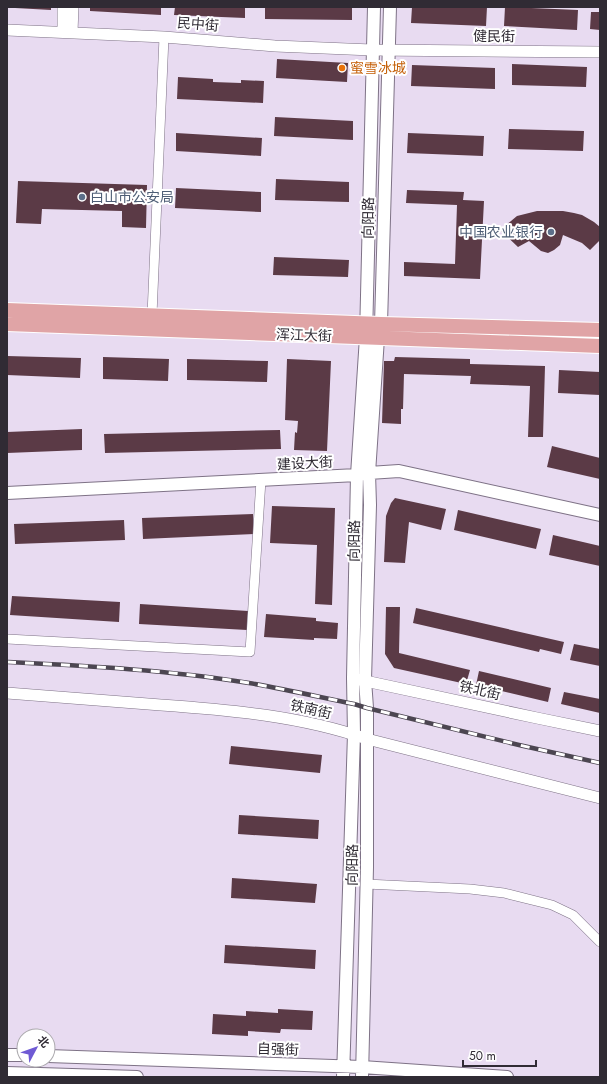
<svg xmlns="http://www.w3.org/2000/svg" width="607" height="1084" font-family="Jost,'Noto Sans SC',sans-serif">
	<rect width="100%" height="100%" fill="#e8dbf1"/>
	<path fill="#5b3a46" d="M15,7h36v3l-36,-2z
		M90,7h71v8l-71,-4z
		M175,7h70v11l-71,-3z
		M265,7h87v13l-87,-1z
		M412,7h75l-1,19 -75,-3z
		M505,7l73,3 -1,20 -73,-4z
		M591,12h9v18l-10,-1z
		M277,59l71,4 -1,19 -71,-4z
		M512,64l75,3 -1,20 -74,-2z
		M412,65l83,3v21l-84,-3z
		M178,77l35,2v3l28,1v-3l23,1 -1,22 -86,-4z
		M275,117l78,4v19l-79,-4z
		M509,129l75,2 -1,20 -75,-2z
		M176,133l86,5 -1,18 -85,-5z
		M408,133l76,3 -1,20 -76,-3z
		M276,179l73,3v20l-74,-2z
		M18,181l129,4 -1,43 -24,-1v-16l-80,-2 -1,15 -25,-1z
		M176,188l85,4v20l-86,-4z
		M407,190l57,2 -1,8 21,1 -4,78 -76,-3v-14l51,2 2,-59 -51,-2z
		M537,211h26l11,2 8,2 12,7 6,5v13l-10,10 -8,-7 -19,-8 -3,10 -6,5 -6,3 -7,-2 -12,-10 -11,6 -18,-17 17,-14z
		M274,257l75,3 -1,17 -75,-2z
		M7,356l74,2 -1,20 -73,-3z
		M103,357l66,2 -1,22 -65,-2z
		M395,357l75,2v5l75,2 -2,71h-15l2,-51 -60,-2 1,-8 -67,-2 -1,35h-2v15l-19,-1 2,-62h10z
		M187,359l81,2 -1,21 -80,-2z
		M287,359l44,2 -4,90 -33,-1 1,-18 2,1 1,-12 -13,-1z
		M559,370l41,2v23l-42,-2z
		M82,429v21l-75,3v-21z
		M280,430l1,19 -176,4 -1,-19z
		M552,446l48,12v21l-53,-12z
		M395,498l51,11 -5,21 -32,-8 -4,41 -21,-1 2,-46 5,-13z
		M272,506l63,2 -3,97 -17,-1 2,-59 -47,-2z
		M458,510l83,19 -5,20 -82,-19z
		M253,514l1,20 -111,5 -1,-21z
		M124,520l1,20 -110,4 -1,-20z
		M553,535l47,11v20l-51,-11z
		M12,596l108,6 -1,20 -109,-7z
		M140,604l108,7 -1,19 -108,-6z
		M386,607h14l-1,46 71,17 -4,14 -72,-16 -9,-14z
		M416,608l148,34 -3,12 -21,-5 -1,3 -126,-29z
		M266,614l50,4v3l22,2 -1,16 -23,-1v2l-50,-3z
		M574,644l26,5v17l-30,-6z
		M479,671l72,17 -3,14 -72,-17z
		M564,692l36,7v14l-39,-9z
		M231,746l91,9 -2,18 -91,-9z
		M239,815l80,5 -1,19 -80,-5z
		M232,878l85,6 -2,19 -84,-5z
		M225,945l91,5 -1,19 -91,-6z
		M278,1009l35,2 -1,19 -31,-1 -1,4 -32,-2v5l-36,-2 1,-20 33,2v-5l32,2z"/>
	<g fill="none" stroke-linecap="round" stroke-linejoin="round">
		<defs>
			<path id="minor" d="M152,315l12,-278
				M7,639l243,13 11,-172
				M366,884l104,5 34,4 48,12 21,10 27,27"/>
			<path id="tertiary" d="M7,30l157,7 111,9 97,4 228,2
				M63,32v-25
				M72,32l1,-25
				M356,679l181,39 63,13
				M7,693c51,4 103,8 154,12 70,5 140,11 206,34l233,59"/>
			<path id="secondary" d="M7,493l350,-18 12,-2 30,-2 201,44
				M7,1055h17
				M48,1056l314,11 145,10
				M7,1073l130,4
				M343,1077l11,-343 -1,-56 4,-203 9,-138 8,-330
				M362,1077l5,-210v-159l-2,-28 5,-175 -1,-32 9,-135 3,-14 9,-317"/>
			<path id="primary" d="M7,310l374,14 219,6
				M7,324l593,22"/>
		</defs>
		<use href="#minor" stroke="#7e7286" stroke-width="10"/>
		<use href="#tertiary" stroke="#7e7286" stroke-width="12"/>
		<use href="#secondary" stroke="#7e7286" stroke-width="14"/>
		<use href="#primary" stroke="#fff" stroke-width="16"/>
		<use href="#minor" stroke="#fff" stroke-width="9"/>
		<use href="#tertiary" stroke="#fff" stroke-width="11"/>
		<use href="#secondary" stroke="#fff" stroke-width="12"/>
		<use href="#primary" stroke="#e0a4a6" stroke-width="14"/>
		<defs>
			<path id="rail" d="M7,662c81,4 163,8 242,21 35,6 70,14 105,21l13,4 152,37 81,18"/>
		</defs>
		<use href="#rail" stroke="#4c4651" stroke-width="4.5"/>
		<use href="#rail" stroke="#fff" stroke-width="3" stroke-dasharray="9" stroke-linecap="butt"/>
	</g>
	<circle fill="#e8710a" stroke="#fff" stroke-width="1.5" cx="342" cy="68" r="4"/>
	<g fill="#5c6f8a" stroke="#fff" stroke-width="1.5">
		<circle cx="82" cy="197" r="4"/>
		<circle cx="551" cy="232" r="4"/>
	</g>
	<g text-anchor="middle" stroke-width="4" stroke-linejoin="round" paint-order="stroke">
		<g font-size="14" fill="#302b34" stroke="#fff">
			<text transform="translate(198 24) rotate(5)" y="5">民中街</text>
			<text transform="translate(494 36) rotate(1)" y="5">健民街</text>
			<text transform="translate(368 218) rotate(-89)" y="5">向阳路</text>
			<text transform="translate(304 335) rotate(2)" y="5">浑江大街</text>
			<text transform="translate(305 463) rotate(-3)" y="5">建设大街</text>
			<text transform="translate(354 541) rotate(-89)" y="5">向阳路</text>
			<text transform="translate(480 690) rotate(13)" y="5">铁北街</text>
			<text transform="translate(311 709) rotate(13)" y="5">铁南街</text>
			<text transform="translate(352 865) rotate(-89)" y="5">向阳路</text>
			<text transform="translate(278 1049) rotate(2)" y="5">自强街</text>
		</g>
		<g font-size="14" fill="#c56008" stroke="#fff" text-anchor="start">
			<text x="350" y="73">蜜雪冰城</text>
		</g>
		<g font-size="14" fill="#4e5e75" stroke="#fff" text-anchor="start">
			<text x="90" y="202">白山市公安局</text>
			<text x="543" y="237" text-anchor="end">中国农业银行</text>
		</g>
	</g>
	<rect width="607" height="1084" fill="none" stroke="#302b34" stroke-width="16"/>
	<g transform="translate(36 1048) rotate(49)"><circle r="19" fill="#ffffff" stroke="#acaaae"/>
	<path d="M0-3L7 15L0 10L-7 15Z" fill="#6f5ad4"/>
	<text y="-6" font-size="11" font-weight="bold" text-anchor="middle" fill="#302b34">北</text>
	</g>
	<path d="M463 1060v6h73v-6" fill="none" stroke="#302b34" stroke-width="2"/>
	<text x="469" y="1060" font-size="12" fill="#302b34" stroke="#ffffff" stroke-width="3" paint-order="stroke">50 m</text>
</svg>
